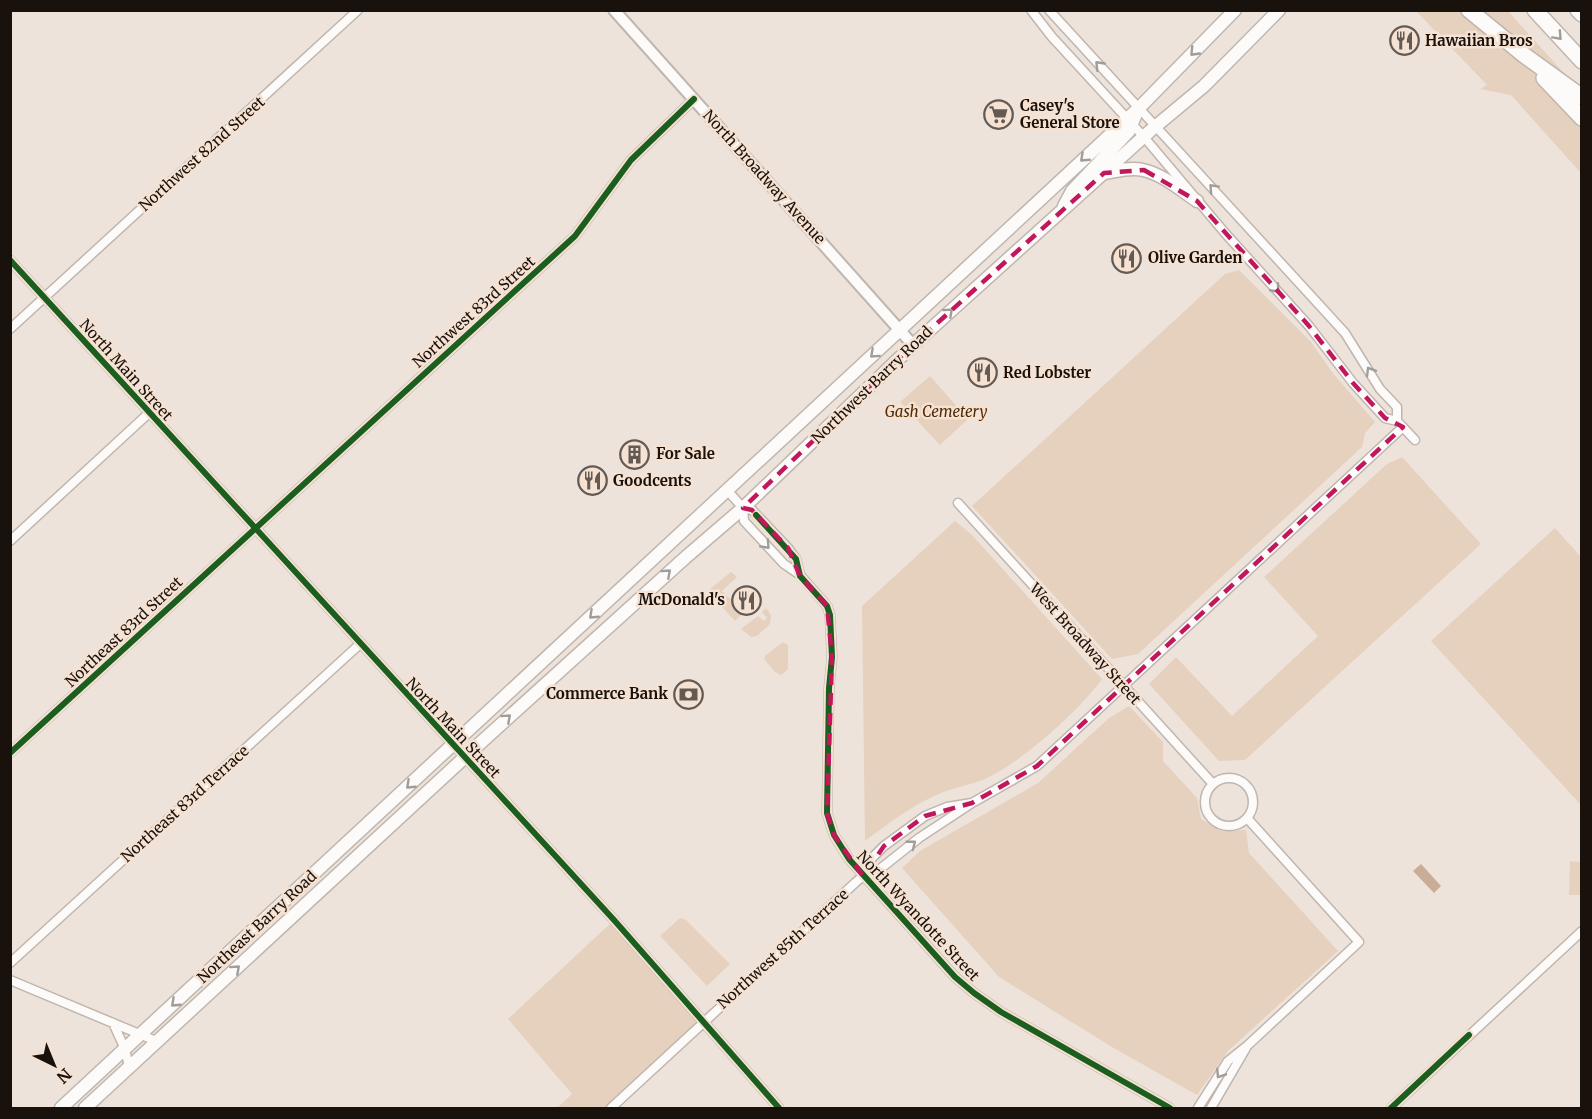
<svg xmlns="http://www.w3.org/2000/svg" width="1592" height="1119" font-family="Merriweather,serif">
	<rect width="100%" height="100%" fill="#eee3da"/>
	<path fill="#e6d0be" d="M1416,11h92l73,81v81l-70,-78 -31,-6 7,-4z
		M1239,270l72,72 21,30 43,50 -10,11 -3,14 -224,207 -26,5 -140,-153 253,-232z
		M930,376l38,43 -28,26 -40,-43z
		M1402,457l79,87 -236,216 -26,1 -70,-77 27,-27 56,59 86,-80 -54,-59 123,-113z
		M955,521l16,13 131,145c-23,32 -79,82 -115,99 -15,7 -33,9 -48,16 -27,11 -51,30 -74,47l-3,-235z
		M1555,528l26,29v248l-150,-164z
		M731,572l6,5 -15,14 22,21 -9,9 -25,-27v-5z
		M766,608l5,7 -1,9 -13,12 -6,1 -10,-8 17,-13 6,5 3,-3 -5,-6z
		M783,642l5,3v24l-7,6 -6,-3 -11,-13 2,-4z
		M1129,706l34,36v19l34,37 4,21 21,12 24,-1 3,23 89,98 -110,100 -31,44 -85,-48 -113,-70 -97,-109 18,-17 118,-68 71,-65z
		M1570,861l11,1v33h-12z
		M680,918l6,2 44,44 -23,22 -47,-50z
		M614,920l89,102 -92,86h-54l15,-14 -64,-75z"/>
	<path fill="#c9ad97" d="M1421,864l20,22 -7,7 -21,-22z"/>
	<g fill="none" stroke-linecap="round" stroke-linejoin="round">
		<defs>
			<path id="minor" d="M1031,10l21,27 92,100 81,96 84,93 44,57 32,35 12,3 18,19
				M1049,10l296,323 35,56 17,18v14
				M10,260l604,660 165,188
				M10,329l348,-319
				M727,490l16,18 9,2 36,38 8,11 4,16
				M958,503l255,281
				M743,508l1,13 40,43 16,11 27,31 3,9 2,42 -3,31 -2,125 7,22 15,24 106,118 19,16 27,19 169,96
				M10,541l139,-128
				M10,753l565,-517 56,-76 63,-61
				M1205 802a24 24 0 1 1 48 0a24 24 0 1 1-48 0Z
				M972,803l65,-37 366,-339
				M10,963l350,-319
				M10,980l146,61
				M113,1023l12,26 4,18
				M611,1108l245,-226 7,-6 17,-7 39,-31 53,-35 -25,4 -22,9 -41,30 -12,12 -9,18
				M1198,1108l30,-47 20,-16 111,-103 -112,-124
				M1211,1108l35,-60
				M1391,1108l191,-177"/>
			<path id="tertiary" d="M614,10l299,335"/>
			<path id="secondary" d="M1105,173c12,-2 26,-6 38,-3 19,4 38,20 54,31
				M1064,206l8,-15 57,-60 9,-22
				M61,1108l1078,-1000 96,-98
				M85,1108l392,-362 209,-189 57,-49 170,-163 237,-214 54,-45 75,-76"/>
			<path id="motorway" d="M1469,10l55,45 58,42
				M1535,10l47,51
				M1578,10l4,4
				M1544,78l38,40"/>
		</defs>
		<use href="#minor" stroke="#beb6af" stroke-width="11"/>
		<use href="#tertiary" stroke="#beb6af" stroke-width="14"/>
		<use href="#secondary" stroke="#beb6af" stroke-width="15"/>
		<use href="#motorway" stroke="#beb6af" stroke-width="18"/>
		<use href="#minor" stroke="#fcfbf9" stroke-width="8"/>
		<use href="#tertiary" stroke="#fcfbf9" stroke-width="10"/>
		<use href="#secondary" stroke="#fcfbf9" stroke-width="12"/>
		<use href="#motorway" stroke="#fcfbf9" stroke-width="15"/>
		<defs>
			<path id="cycleway" d="M10,260l604,660 165,188
				M756,515l40,44 4,17 27,30 3,9 2,42 -3,31 -2,125 7,22 15,24 106,118 19,16 27,19 169,96
				M10,753l565,-517 56,-76 63,-61
				M1391,1108l78,-73"/>
		</defs>
		<use href="#cycleway" stroke="#f6e2d2" stroke-width="10"/>
		<use href="#cycleway" stroke="#1b5e20" stroke-width="6"/>
	</g>
	<defs><path id="oneway-chevron" d="M-2-3.5L2.5 0L-2 3.5" fill="none" stroke-width="1.6" stroke-linecap="round" stroke-linejoin="round" transform="scale(1.5)"/></defs>
	<g stroke="#a19d9a">
		<use href="#oneway-chevron" transform="translate(1558 36) rotate(47)"/>
		<use href="#oneway-chevron" transform="translate(1194 52) rotate(134)"/>
		<use href="#oneway-chevron" transform="translate(1099 65) rotate(-134)"/>
		<use href="#oneway-chevron" transform="translate(1084 158) rotate(137)"/>
		<use href="#oneway-chevron" transform="translate(1213 188) rotate(-133)"/>
		<use href="#oneway-chevron" transform="translate(1276 289) rotate(48)"/>
		<use href="#oneway-chevron" transform="translate(949 312) rotate(-42)"/>
		<use href="#oneway-chevron" transform="translate(874 354) rotate(138)"/>
		<use href="#oneway-chevron" transform="translate(1370 371) rotate(-121)"/>
		<use href="#oneway-chevron" transform="translate(766 545) rotate(47)"/>
		<use href="#oneway-chevron" transform="translate(667 573) rotate(-42)"/>
		<use href="#oneway-chevron" transform="translate(593 615) rotate(137)"/>
		<use href="#oneway-chevron" transform="translate(507 718) rotate(-42)"/>
		<use href="#oneway-chevron" transform="translate(410 785) rotate(137)"/>
		<use href="#oneway-chevron" transform="translate(912 844) rotate(-38)"/>
		<use href="#oneway-chevron" transform="translate(236 969) rotate(-42)"/>
		<use href="#oneway-chevron" transform="translate(175 1003) rotate(137)"/>
		<use href="#oneway-chevron" transform="translate(1220 1074) rotate(123)"/>
	</g>
	<path fill="none" stroke="#c2185b" stroke-width="4.5" stroke-dasharray="12 8" stroke-linejoin="round" d="M1144,170l53,31 112,125 44,57 32,35 18,9 -366,339 -65,37 -47,13 -41,30 -21,30 -29,-41 -7,-22 5,-156 -5,-51 -27,-30 -12,-28 -36,-38 -9,-2 170,-163 191,-172z"/>
	<defs>
		<symbol id="restaurant-ring" viewBox="-11 -11 22 22"><circle r="9.5" fill="#f6e2d2" stroke="#635a54" stroke-width="1.5"/><path d="M-5-6h1v4h1v-4h1v4h1v-4h1v5L-1.5 .5V6h-2V.5L-5-1ZM5-6V6H3V1.5H1.5Q1.5-4 5-6Z" fill="#635a54"/></symbol>
		<symbol id="supermarket-ring" viewBox="-11 -11 22 22"><circle r="9.5" fill="#f6e2d2" stroke="#635a54" stroke-width="1.5"/><path d="M-6-5.5h2.5l.6 2H6L4.5 2H-2.5L-4.4-4H-6ZM-1.5 3.2a1.3 1.3 0 1 0 .1 0ZM3 3.2a1.3 1.3 0 1 0 .1 0Z" fill="#635a54"/></symbol>
		<symbol id="building-ring" viewBox="-11 -11 22 22"><circle r="9.5" fill="#f6e2d2" stroke="#635a54" stroke-width="1.5"/><path d="M-4-6H4V6H1V3H-1V6H-4ZM-2.5-4.3h1.7v1.8h-1.7ZM.8-4.3h1.7v1.8H.8ZM-2.5-1h1.7V.8h-1.7ZM.8-1h1.7V.8H.8Z" fill="#635a54"/></symbol>
		<symbol id="bank-ring" viewBox="-11 -11 22 22"><circle r="9.5" fill="#f6e2d2" stroke="#635a54" stroke-width="1.5"/><path d="M-6-4H6V4H-6ZM0-2.3a2.3 2.3 0 1 0 0 4.6a2.3 2.3 0 1 0 0-4.6Z" fill="#635a54"/></symbol>
	</defs>
	<g fill-rule="evenodd">
		<use href="#restaurant-ring" x="1388" y="24" width="33" height="33"/>
		<use href="#supermarket-ring" x="982" y="98" width="33" height="33"/>
		<use href="#restaurant-ring" x="1110" y="242" width="33" height="33"/>
		<use href="#restaurant-ring" x="966" y="356" width="33" height="33"/>
		<use href="#building-ring" x="618" y="438" width="33" height="33"/>
		<use href="#restaurant-ring" x="576" y="464" width="33" height="33"/>
		<use href="#restaurant-ring" x="730" y="584" width="33" height="33"/>
		<use href="#bank-ring" x="672" y="678" width="33" height="33"/>
	</g>
	<g text-anchor="middle" stroke-width="5" stroke-linejoin="round" paint-order="stroke">
		<g font-size="15" font-weight="bold" fill="#18110c" stroke="#f6e2d2" text-anchor="start">
			<text x="1425" y="46">Hawaiian Bros</text>
			<text x="1020" y="111">Casey's<tspan x="1020" dy="17">General Store</tspan></text>
			<text x="1148" y="263">Olive Garden</text>
			<text x="1003" y="378">Red Lobster</text>
			<text x="656" y="459">For Sale</text>
			<text x="613" y="486">Goodcents</text>
			<text x="725" y="605" text-anchor="end">McDonald's</text>
			<text x="668" y="699" text-anchor="end">Commerce Bank</text>
		</g>
		<g font-size="15" fill="#18110c" stroke="#f6e2d2">
			<text transform="translate(202 154) rotate(-42)" y="5">Northwest 82nd Street</text>
			<text transform="translate(764 177) rotate(48)" y="5">North Broadway Avenue</text>
			<text transform="translate(474 312) rotate(-42)" y="5">Northwest 83rd Street</text>
			<text transform="translate(126 370) rotate(48)" y="5">North Main Street</text>
			<text transform="translate(872 385) rotate(-44)" y="5">Northwest Barry Road</text>
			<text transform="translate(124 632) rotate(-43)" y="5">Northeast 83rd Street</text>
			<text transform="translate(1085 644) rotate(48)" y="5">West Broadway Street</text>
			<text transform="translate(453 728) rotate(47)" y="5">North Main Street</text>
			<text transform="translate(185 804) rotate(-42)" y="5">Northeast 83rd Terrace</text>
			<text transform="translate(918 916) rotate(47)" y="5">North Wyandotte Street</text>
			<text transform="translate(257 927) rotate(-43)" y="5">Northeast Barry Road</text>
			<text transform="translate(783 949) rotate(-42)" y="5">Northwest 85th Terrace</text>
		</g>
		<g font-size="15" font-style="italic" fill="#4e2b07" stroke="#f6e2d2">
			<text x="936" y="417">Gash Cemetery</text>
		</g>
	</g>
	<rect width="1592" height="1119" fill="none" stroke="#18110c" stroke-width="24"/>
	<g transform="translate(54 1065) rotate(137)" stroke="#f6e2d2" stroke-width="4.5" paint-order="stroke">
	<path d="M0-4.5L10 22L0 15L-10 22Z" fill="#18110c"/>
	<text y="-9" font-size="16" font-weight="bold" text-anchor="middle" fill="#18110c">N</text>
	</g>
</svg>
